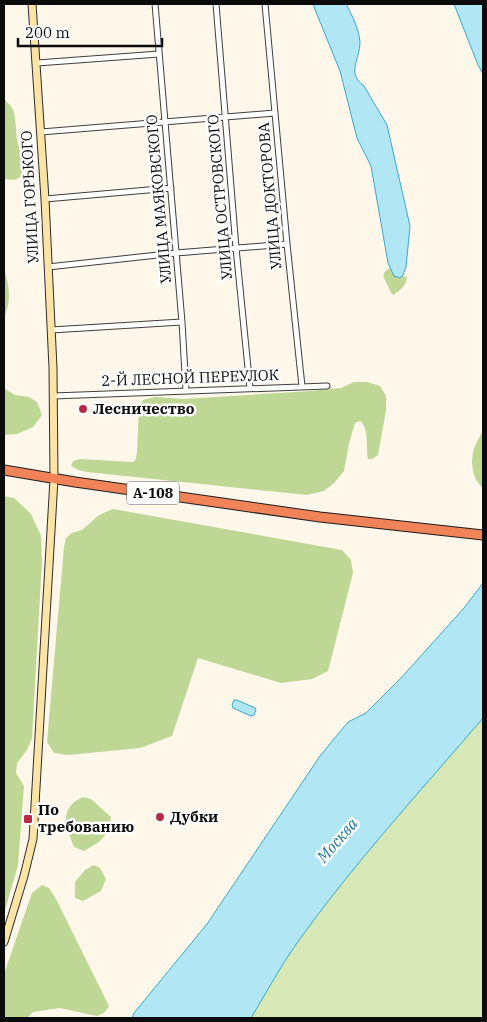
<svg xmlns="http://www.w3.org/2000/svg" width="487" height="1022" font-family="'IBM Plex Serif',serif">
	<rect width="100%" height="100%" fill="#fef7ea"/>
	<path fill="#d7e7b6" d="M483,718v300h-232c15,-25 29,-51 46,-75 56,-79 123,-151 186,-225z"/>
	<path fill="#bed795" d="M4,99c2,2 6,6 8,9 5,9 3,21 5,31 3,16 17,46 -13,40z
		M4,268c5,17 8,33 0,49z
		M390,268l4,8 6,1 3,-2 4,3c-1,8 -8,13 -14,17 -4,-4 -4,-8 -7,-13 -4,-7 -4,-9 4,-14z
		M354,382h13l13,4 6,10v14l-8,45 -6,4h-4c-2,-11 1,-32 -8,-38l-5,2 -6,20 -5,28 -10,12 -10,8 -17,4 -220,-23 -9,-2 -7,-4 2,-5 7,-2 53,3 3,-3 1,-7 2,-45 4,-7 12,-3 27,2 129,-8 30,-3z
		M4,388l11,7 14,2 8,5 5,13 -9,12 -16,7 -13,1z
		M483,430v58c-11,-8 -13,-27 -9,-39 2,-6 6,-13 9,-19z
		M4,496l10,2 17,16 10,22 1,25 -10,177 -5,12 -10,13 -1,10 8,13 -6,79 -14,49z
		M113,509l229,41 9,10 2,13 -25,98 -16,8 -31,4 -83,-25 -26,78 -32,12 -72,7 -14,-2 -7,-11 17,-195 2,-9 6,-5 10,-3 17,-15z
		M83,797l8,2 20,18 -2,14 -10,11 -15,9 -10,-4c-8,-20 -16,-39 9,-50z
		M94,865l6,3 6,11 -5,12 -18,10 -8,-3v-16l10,-12z
		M42,885l7,3 7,11 53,107 -5,7 -7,3 -37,-8 -27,4 -6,6h-23v-44l28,-81z"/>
	<path fill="#b1e6f4" stroke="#3aa8c8" d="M314,4h32c6,11 13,25 14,38 0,18 -14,31 4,44l23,39 23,101 -4,41 -3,8 -3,3 -6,-2 -6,-13 -17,-97 -14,-28 -17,-67 -26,-64z
		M454,4h29v70l-5,-9z
		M483,583v135c-63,74 -130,146 -186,225 -17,24 -31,50 -46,75h-119l2,-5 73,-89 113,-168 28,-34 18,-9 35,-35 63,-70z
		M234,700h3l18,8 1,2 -2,5 -3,1 -18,-8 -1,-3z"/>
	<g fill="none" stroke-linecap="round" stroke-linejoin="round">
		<defs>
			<path id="street" d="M155,4l27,318 4,69
				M216,4l20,244 14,140
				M265,4l22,240 15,142
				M37,63l122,-9
				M41,132l234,-19
				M45,199l126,-11
				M48,267l128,-14 111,-9
				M51,330l131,-8
				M53,396l274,-10"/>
			<path id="secondary" d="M4,942l20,-66 9,-37 21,-360 -1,-111 -8,-169 -13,-195"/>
			<path id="highway" d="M4,470l71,12 245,35 163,18"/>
		</defs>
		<use href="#street" stroke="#3e3e3e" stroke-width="7"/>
		<use href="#secondary" stroke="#2d2d2d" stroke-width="9"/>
		<use href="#highway" stroke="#1c1c1c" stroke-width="11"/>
		<use href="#street" stroke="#fff" stroke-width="5"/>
		<use href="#secondary" stroke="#fce4a7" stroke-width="7"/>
		<use href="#highway" stroke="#f08357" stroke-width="9"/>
	</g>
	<g fill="#b62947" stroke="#fff" stroke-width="2">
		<circle cx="83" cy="409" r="5"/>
		<circle cx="160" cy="817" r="5"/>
		<rect x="23" y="814" width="10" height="10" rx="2.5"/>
	</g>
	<g text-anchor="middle" stroke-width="5" stroke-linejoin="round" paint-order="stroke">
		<rect fill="#fff" stroke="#545454" stroke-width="1" x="127" y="481.5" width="52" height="23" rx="4"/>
		<g font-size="14" font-weight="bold" fill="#0b0b0b">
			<text x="153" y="498">А-108</text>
		</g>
		<g font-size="15" fill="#0b0b0b" stroke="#fff">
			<text transform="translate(270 196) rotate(-95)" y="5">УЛИЦА ДОКТОРОВА</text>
			<text transform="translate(30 197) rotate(-93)" y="5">УЛИЦА ГОРЬКОГО</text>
			<text transform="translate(220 197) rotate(-95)" y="5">УЛИЦА ОСТРОВСКОГО</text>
			<text transform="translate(159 199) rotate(-95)" y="5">УЛИЦА МАЯКОВСКОГО</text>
			<text transform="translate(190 378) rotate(-2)" y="5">2-Й ЛЕСНОЙ ПЕРЕУЛОК</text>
		</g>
		<g font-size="15" font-weight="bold" fill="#0b0b0b" stroke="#fff" text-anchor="start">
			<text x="93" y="414">Лесничество</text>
			<text x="38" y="815">По<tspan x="38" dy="17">требованию</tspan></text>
			<text x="170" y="822">Дубки</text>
		</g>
		<g font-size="16" font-style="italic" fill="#1a7698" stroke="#fff">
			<text transform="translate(337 840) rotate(-49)" y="6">Москва</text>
		</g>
	</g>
	<rect width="487" height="1022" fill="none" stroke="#0b0b0b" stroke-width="10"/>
	<path d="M18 38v8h144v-8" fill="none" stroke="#0b0b0b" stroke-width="2.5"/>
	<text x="25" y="38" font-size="15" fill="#0b0b0b" stroke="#ffffff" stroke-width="4" paint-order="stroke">200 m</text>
</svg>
